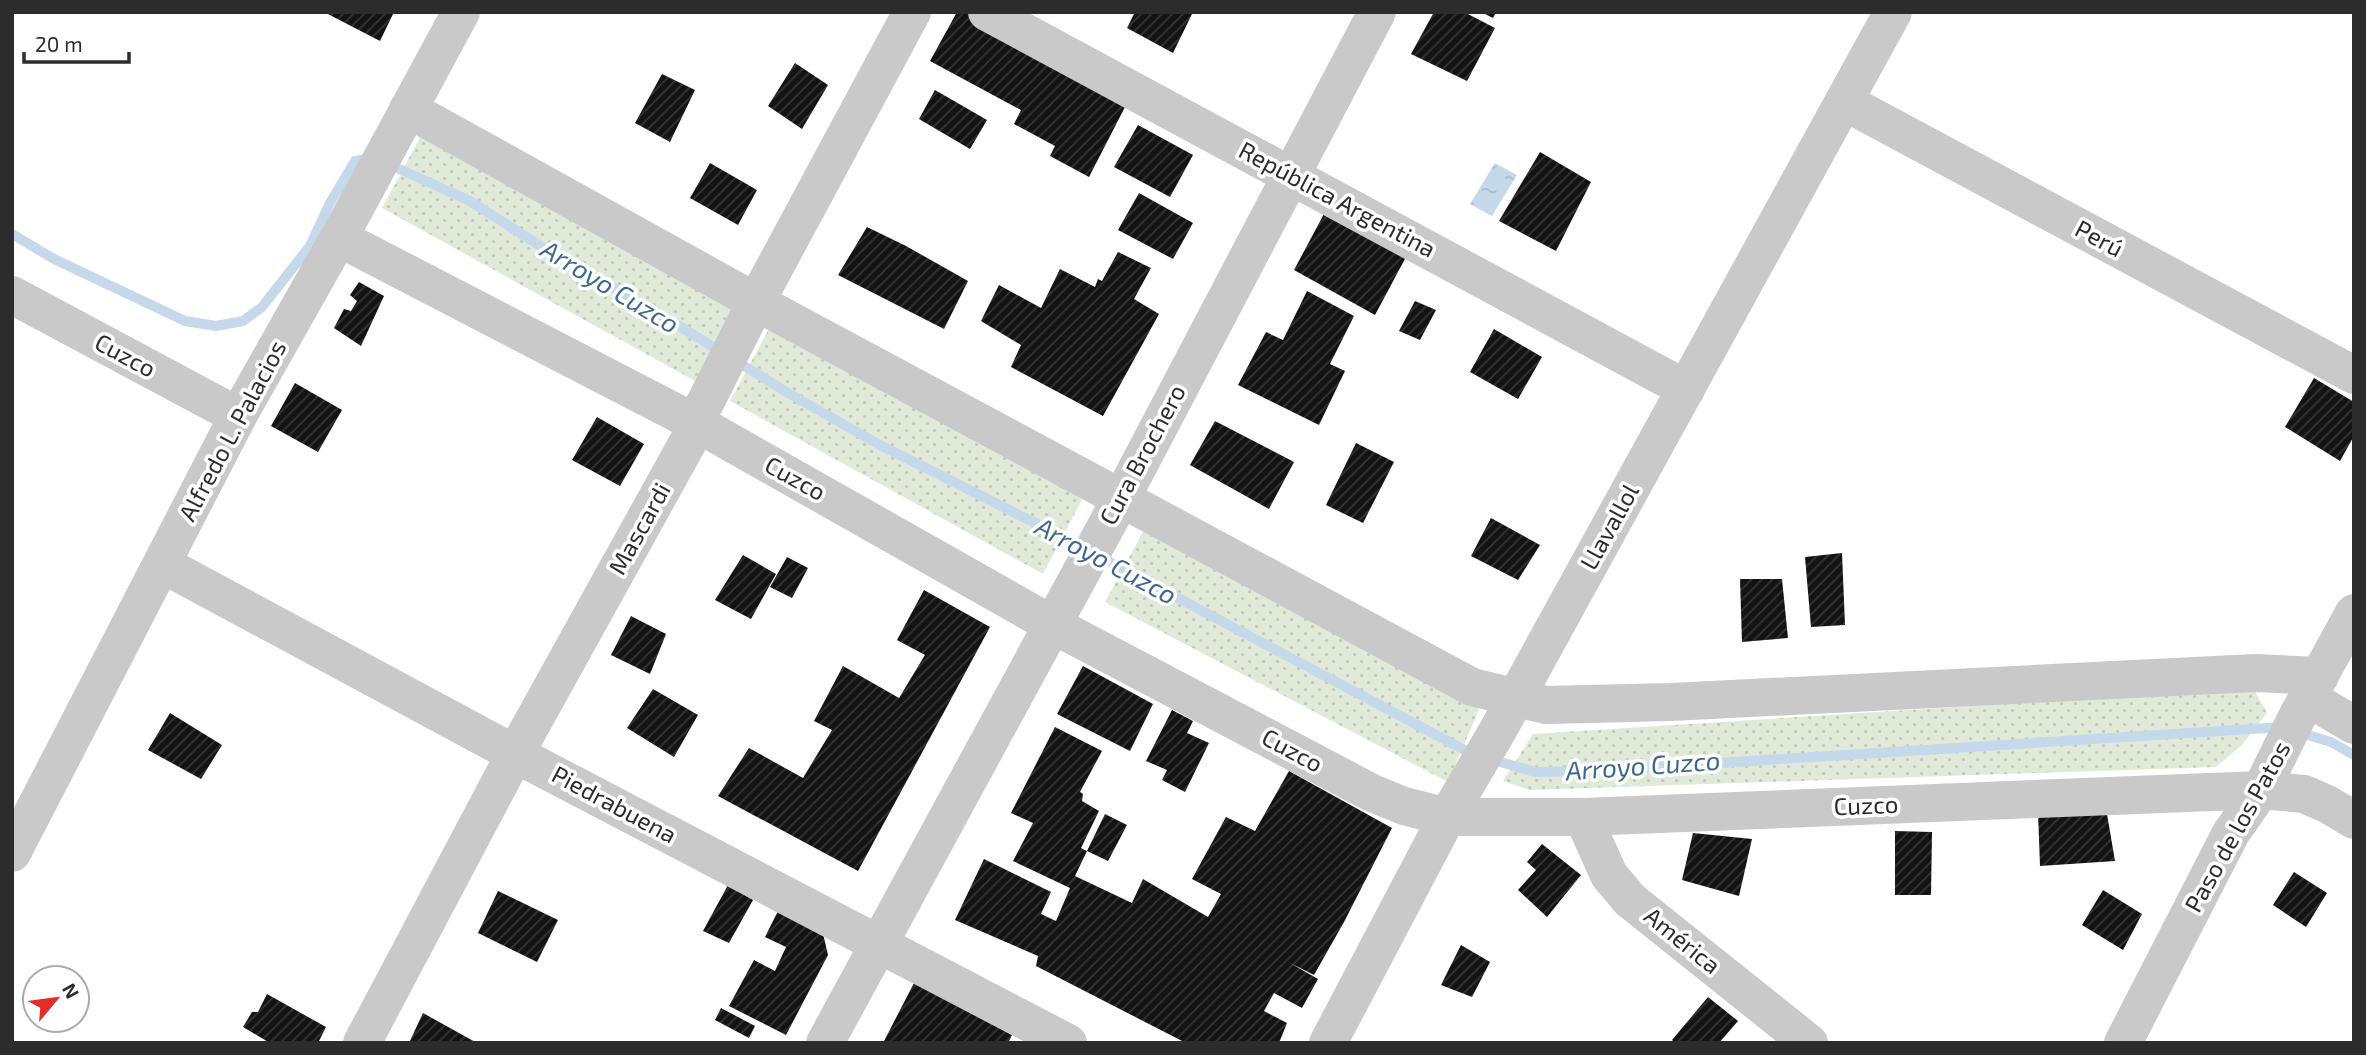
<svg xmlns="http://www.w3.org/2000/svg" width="2366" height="1055" font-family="'Exo 2',sans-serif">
	<defs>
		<pattern id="grass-dots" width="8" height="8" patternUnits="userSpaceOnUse" patternTransform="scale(1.75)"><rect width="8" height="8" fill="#e1ead9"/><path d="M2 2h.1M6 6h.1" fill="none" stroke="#c1c9ba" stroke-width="1.8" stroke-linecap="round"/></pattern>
		<pattern id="water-ripples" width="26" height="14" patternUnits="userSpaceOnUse" patternTransform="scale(1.75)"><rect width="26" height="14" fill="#c5d9eb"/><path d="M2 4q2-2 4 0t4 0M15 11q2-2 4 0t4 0" fill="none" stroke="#a9baca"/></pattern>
		<pattern id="building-hatch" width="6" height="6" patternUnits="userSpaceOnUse" patternTransform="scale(1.75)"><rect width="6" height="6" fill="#131313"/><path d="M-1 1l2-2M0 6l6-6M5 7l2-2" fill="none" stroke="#363636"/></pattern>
	</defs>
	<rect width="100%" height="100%" fill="#fff"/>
	<path fill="url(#grass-dots)" d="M423,132l315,169 -43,80 -313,-173z
		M771,325l314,169 -42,80 -313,-173z
		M1146,526l334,181 -32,75 -343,-180z
		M2253,688l14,25 -25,32 -26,22 -686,23 -27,-9 30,-47z"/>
	<path fill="url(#water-ripples)" d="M1495,163l22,12 -25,41 -22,-12z"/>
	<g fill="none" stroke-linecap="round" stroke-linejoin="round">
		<path stroke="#c5d9eb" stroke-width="10" d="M386,163l84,38 97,62 83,45 138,85 92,52 181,91 413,219
			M12,234l42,25 131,62 31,5 27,-5 19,-14 48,-61 20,-43 25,-42 16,-3
			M2298,732l33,10 23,13
			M1490,759l45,13 59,-1 689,-44"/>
	</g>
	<path fill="url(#building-hatch)" d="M324,12h70l-14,29z
		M957,12h9l57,31 102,64 -36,70 -39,-21 5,-10 -41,-22 7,-14 -91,-49z
		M1135,12h58l-20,41 -46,-25z
		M1434,12h30l31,16 -28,53 -56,-27z
		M1481,12h15l-3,6z
		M795,63l33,22 -26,44 -34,-23z
		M662,74l33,16 -25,52 -35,-19z
		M935,90l52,30 -17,29 -51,-30z
		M1138,125l55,30 -23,42 -56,-30z
		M1540,152l51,30 -35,69 -57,-30z
		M710,163l47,27 -19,35 -48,-27z
		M1139,193l54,30 -20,36 -55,-29z
		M1325,212l81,45 -31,58 -81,-45z
		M867,227l39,19 62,35 -24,48 -106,-54z
		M1118,252l33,16 -17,31 25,15 -56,102 -92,-49 10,-22 -40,-24 18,-36 42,23 19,-39 35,18 3,-8 4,2z
		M359,282l25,14 -23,50 -27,-18 10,-19 7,2 6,-10 -7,-6z
		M1307,291l47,25 -24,48 15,7 -26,54 -81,-40 28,-53 17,8z
		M1415,301l21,9 -16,30 -21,-9z
		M1494,329l48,28 -24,42 -48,-27z
		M2314,378l40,24v34l-14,25 -55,-34z
		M295,383l47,27 -24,42 -47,-26z
		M597,417l47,27 -24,42 -48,-26z
		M1215,421l79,41 -25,47 -79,-44z
		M1356,443l38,19 -31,61 -37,-18z
		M1491,518l49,27 -22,35 -47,-24z
		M1842,553l3,72 -34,2 -6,-70z
		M743,555l33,19 -25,45 -36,-19z
		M787,557l21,11 -16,30 -22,-11z
		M1740,579h42l6,59 -46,4z
		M924,590l66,37 -132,244 -140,-75 31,-48 54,30 29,-48 -18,-9 29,-55 56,32 26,-43 -28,-15z
		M631,616l35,18 -16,40 -39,-19z
		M1083,666l70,38 -23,47 -73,-37z
		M653,689l45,26 -24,42 -47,-29z
		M1172,710l21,11 -6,12 22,10 -24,49 -23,-12 5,-10 -21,-9z
		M170,713l52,32 -21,34 -53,-29z
		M1055,727l47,24 -22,41 3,2 -1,7 17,10 -18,37 6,3 -12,25 57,27 11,-24 65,38 13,-23 -29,-15 34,-62 29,14 34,-60 103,57 -48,94 -30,53 -24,-12 28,16 -16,29 -28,-15 -10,18 23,12 -8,20h-93l-150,-77 2,-10 -83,-36 29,-61 67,33 -10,22 15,7 14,-33 -57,-27 20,-38 -22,-10z
		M2106,808l9,53 -75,5 -2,-54z
		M1105,814l22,11 -19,36 -21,-10z
		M1895,831l37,1 -1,63h-36z
		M1693,833l59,6 -13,57 -57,-16z
		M1542,844l39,31 -34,42 -29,-27 18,-20 -9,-8z
		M2294,872l33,21 -21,34 -33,-22z
		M728,885l25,15 -24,43 -26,-12z
		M2103,890l39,24 -19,36 -41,-25z
		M498,891l60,29 -21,42 -59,-29z
		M779,909l42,16 7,30 -42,80 -57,-29 25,-46 21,11 11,-24 -21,-10z
		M1461,945l29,17 -18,35 -31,-12z
		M914,983l98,52 -4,8h-125z
		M267,994l59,33 -8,16h-48l-27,-16 9,-15h6z
		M1708,997l30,24 -19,22h-44l-3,-3z
		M721,1008l34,18 -6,12 -34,-18z
		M423,1013l54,30h-68z"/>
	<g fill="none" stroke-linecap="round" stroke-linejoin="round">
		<path stroke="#c9c9c9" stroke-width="38" d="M1845,102l509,273
			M408,109l348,193 716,385 74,18 125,-3 584,-29 65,3
			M339,238l359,186 355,201 319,168 32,13 43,11h136l678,-27 43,4 23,10 27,16
			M12,295l226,121
			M162,564l353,190 553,289
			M2308,698l46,27
			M1583,817l26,58 21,25 179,143
			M12,853l226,-437 109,-193 114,-211
			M362,1043l153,-289 183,-330 3,-13 55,-109 156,-290
			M1328,1043l119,-226 51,-87 395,-718
			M2123,1043l108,-210 30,-43 37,-75 56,-102"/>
		<path stroke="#c9c9c9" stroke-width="38" d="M987,12l699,377
			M825,1043l297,-546 255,-485"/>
	</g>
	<g text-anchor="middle" stroke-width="7" stroke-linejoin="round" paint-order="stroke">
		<g font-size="24" fill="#2c2c2c" stroke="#fff">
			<text transform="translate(1337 200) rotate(28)" y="8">República Argentina</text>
			<text transform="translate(2099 239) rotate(28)" y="8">Perú</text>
			<text transform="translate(125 356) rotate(28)" y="8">Cuzco</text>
			<text transform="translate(233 431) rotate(-62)" y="8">Alfredo L. Palacios</text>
			<text transform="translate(1143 455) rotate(-62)" y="8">Cura Brochero</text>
			<text transform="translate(795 479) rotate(29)" y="8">Cuzco</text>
			<text transform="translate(1610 527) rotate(-61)" y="8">Llavallol</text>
			<text transform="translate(640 529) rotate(-61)" y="8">Mascardi</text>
			<text transform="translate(1292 751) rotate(28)" y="8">Cuzco</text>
			<text transform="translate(614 805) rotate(28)" y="8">Piedrabuena</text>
			<text transform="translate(1866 806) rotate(-2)" y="8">Cuzco</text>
			<text transform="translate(2238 827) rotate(-61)" y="8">Paso de los Patos</text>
			<text transform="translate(1682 941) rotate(39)" y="8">América</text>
		</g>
		<g font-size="26" font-style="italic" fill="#3b688e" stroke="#fff">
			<text transform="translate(610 287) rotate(31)" y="9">Arroyo Cuzco</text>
			<text transform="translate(1106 561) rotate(28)" y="9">Arroyo Cuzco</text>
			<text transform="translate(1643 766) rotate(-4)" y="9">Arroyo Cuzco</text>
		</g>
	</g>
	<rect width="2366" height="1055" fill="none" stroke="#2c2c2c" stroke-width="28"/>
	<g transform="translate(56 999) rotate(61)"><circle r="33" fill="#ffffff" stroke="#ababab" stroke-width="2"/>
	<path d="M0-5L12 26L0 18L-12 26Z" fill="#e52c2d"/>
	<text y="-10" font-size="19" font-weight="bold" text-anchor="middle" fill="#2c2c2c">N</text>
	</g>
	<path d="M24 52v10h105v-10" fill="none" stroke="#2c2c2c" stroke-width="3.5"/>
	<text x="35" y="52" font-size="21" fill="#2c2c2c" stroke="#ffffff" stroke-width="5" paint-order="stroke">20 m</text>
</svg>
